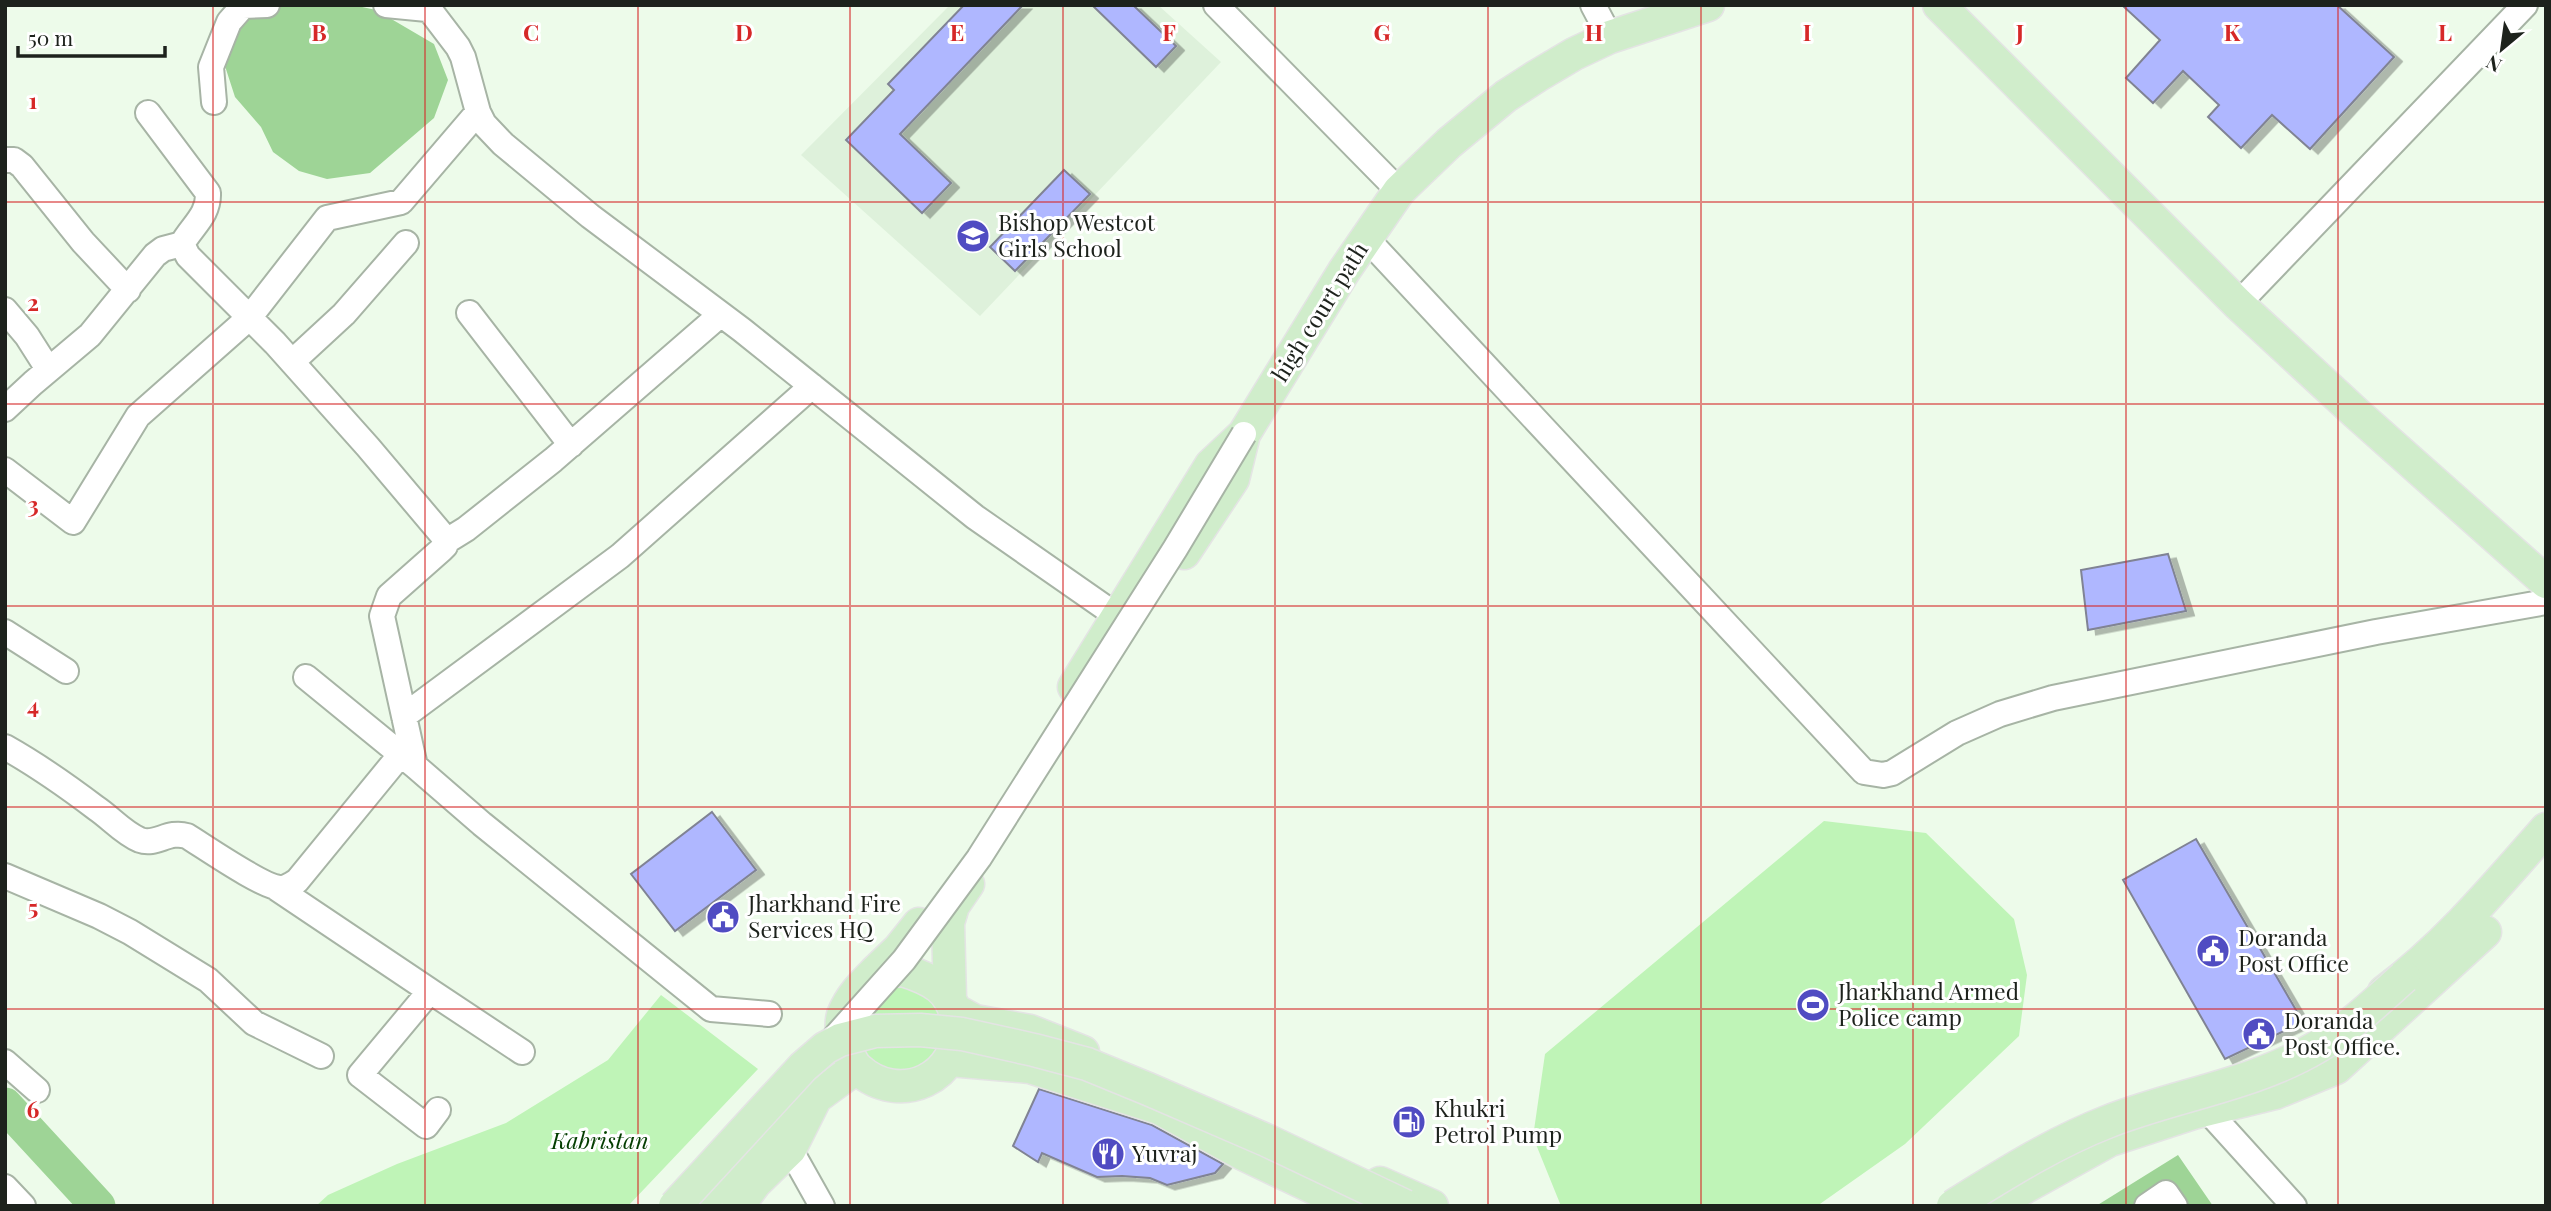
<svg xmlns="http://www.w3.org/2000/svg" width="2551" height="1211" font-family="'Playfair Display',serif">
	<defs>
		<filter id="shadow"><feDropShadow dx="8" dy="4.5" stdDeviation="0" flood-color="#0004"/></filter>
	</defs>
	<rect width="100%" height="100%" fill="#edfbea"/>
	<path fill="#def1db" d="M950,5h208l63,57 -241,254 -179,-161z"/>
	<path fill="#bff4b7" d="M1824,821l102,12 88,86 13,56 -8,61 -114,108 -88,62h-256l-28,-69 12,-83z
		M915,983l25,22 -1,44 -15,17 -32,8 -30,-17 9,-70z
		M661,995l97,74 -130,137h-312l12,-11 69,-31 109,-41 102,-63z"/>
	<path fill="#9ed496" d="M250,5h103l23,5 58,34 14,36 -14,38 -64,55 -43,6 -28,-8 -26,-19 -12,-25 -26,-30 -11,-34 8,-37z
		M2178,1155l35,51h-117z"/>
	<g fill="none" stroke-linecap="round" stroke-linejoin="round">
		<path stroke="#9ed496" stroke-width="35" d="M5,1105l93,101"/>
	</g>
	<path fill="#afb7ff" stroke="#808394" stroke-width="2" filter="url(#shadow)" d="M964,5h59l-123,129 51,49 -29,30 -76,-73 48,-50 -6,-6z
		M1092,5h41l43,41 -20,21z
		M2122,5h215l57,52 -84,92 -38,-34 -31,33 -33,-31 11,-12 -36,-34 -30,32 -27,-25 34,-38z
		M1064,170l26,24 -75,77 -25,-24z
		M2168,554l18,57 -98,19 -7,-60z
		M712,812l44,58 -81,61 -44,-57z
		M2196,839l107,183 -78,37 -102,-179z
		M1039,1089l113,36 71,39 -8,9 -48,12 -17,-7 -28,-2 -25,1 -55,-24 -4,9 -25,-16z"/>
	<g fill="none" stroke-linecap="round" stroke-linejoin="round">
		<defs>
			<path id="minor" d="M386,5l41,4
				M426,5l32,42 5,10 15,55 6,12 19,20 87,72 152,114 233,187 142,99
				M1216,5l183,186
				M1593,5l17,32
				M214,102l-3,-35 18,-45 14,-16 24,-1
				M148,113l60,80c1,22 -16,33 -26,51l6,12 87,87 93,104 76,90 1,9 -4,4 -52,46 -7,20 33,150
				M5,160h9l8,6 61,76 45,48
				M1366,238l498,534 19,3 9,-2 65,-40 43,-19 53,-16 323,-66 170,-30
				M2238,304l287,-299
				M5,310l22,26 21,33
				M469,313l102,132
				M292,362l52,-48 62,-71
				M5,409l28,-26 57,-48 65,-80 8,-6 19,-5
				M5,470l68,52 65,-106 112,-99 77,-99 74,-16 77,-90
				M445,542l21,-13 87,-69 167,-145
				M5,632l61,39
				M306,677l109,89 67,58 229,185 58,5
				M404,716l216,-160 192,-170
				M5,747c32,18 62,39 91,61 15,10 27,25 44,32 16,6 28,-10 47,-4 18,11 77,52 94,52 6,0 11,-4 16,-7l104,-127
				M5,876l94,40 31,16 78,48 46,43 67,33
				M275,887l155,104 -70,84 66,51 12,-16
				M430,991l92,61
				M5,1062l32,28
				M2202,1098l5,12 87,96
				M790,1149l32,57
				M5,1187l18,19
				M2147,1206l19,-13 9,13"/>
			<path id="major" d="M1939,5l299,299 118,109 190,169
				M1184,553l49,-74 11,-45
				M1074,687l137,-222 33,-31 100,-163 55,-80 50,-48 57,-47 31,-20 37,-22 36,-17 98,-32
				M903,970c28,9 50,19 54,52 6,56 -58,85 -99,47 -5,-4 -8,-12 -11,-18 -5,-9 -7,-26 -4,-36 7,-18 19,-30 32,-43z
				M875,972l24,-23 20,-25
				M2384,992c62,-46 111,-105 162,-163
				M950,999l-2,-76 5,-17 15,-22
				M955,1010l20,11 55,10 53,21
				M950,1060l80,7 129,41 84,46 109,52
				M1380,1183l52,23
				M697,1206l76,-77 83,-61
				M738,1206l17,-23 35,-34 24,-48
				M1991,1206l119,-66 83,-27 82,-20 61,-25 149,-136"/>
		</defs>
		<use href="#minor" stroke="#a7b4a5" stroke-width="28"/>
		<use href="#major" stroke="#e4e4e4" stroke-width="35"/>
		<use href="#minor" stroke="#fff" stroke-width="24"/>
		<use href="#major" stroke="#d0edcb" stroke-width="32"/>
		<defs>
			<path id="minor-bridge" d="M828,1045l76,-85 75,-102 196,-309 69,-115"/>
			<path id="major-bridge" d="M675,1206l128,-139 22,-19 15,-8 35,-9 45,-1 42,4 72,16 53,14 61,25 118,51 139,66
				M1953,1206c50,-31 100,-63 154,-84 68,-27 146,-37 210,-75 32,-19 59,-45 87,-70"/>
		</defs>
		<use href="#minor-bridge" stroke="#a7b4a5" stroke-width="28" stroke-linecap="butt"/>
		<use href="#major-bridge" stroke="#e4e4e4" stroke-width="35" stroke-linecap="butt"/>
		<use href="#minor-bridge" stroke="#fff" stroke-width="24"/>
		<use href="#major-bridge" stroke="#d0edcb" stroke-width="32"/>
	</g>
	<path fill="none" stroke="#d62828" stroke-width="2" stroke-opacity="0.55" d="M213,5v1201M425,5v1201M638,5v1201M850,5v1201M1063,5v1201M1275,5v1201M1488,5v1201M1701,5v1201M1913,5v1201M2126,5v1201M2338,5v1201M5,202h2541M5,404h2541M5,606h2541M5,807h2541M5,1009h2541"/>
	<defs>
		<symbol id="school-disc" viewBox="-11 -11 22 22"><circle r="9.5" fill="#504cc2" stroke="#fff"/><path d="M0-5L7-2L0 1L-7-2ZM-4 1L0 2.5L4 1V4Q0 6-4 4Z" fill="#fff"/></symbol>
		<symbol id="civic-disc" viewBox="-11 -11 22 22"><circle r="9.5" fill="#504cc2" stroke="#fff"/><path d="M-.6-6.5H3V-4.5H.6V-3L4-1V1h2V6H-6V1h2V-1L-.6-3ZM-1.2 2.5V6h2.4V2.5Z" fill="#fff"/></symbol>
		<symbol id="stadium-disc" viewBox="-11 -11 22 22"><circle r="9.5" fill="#504cc2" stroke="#fff"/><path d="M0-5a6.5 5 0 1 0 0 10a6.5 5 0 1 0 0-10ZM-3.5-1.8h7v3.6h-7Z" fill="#fff"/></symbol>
		<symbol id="fuel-disc" viewBox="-11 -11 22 22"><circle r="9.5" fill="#504cc2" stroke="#fff"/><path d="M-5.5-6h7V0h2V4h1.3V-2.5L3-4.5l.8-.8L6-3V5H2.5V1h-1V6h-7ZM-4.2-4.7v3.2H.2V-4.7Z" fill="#fff"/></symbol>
		<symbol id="restaurant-disc" viewBox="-11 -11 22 22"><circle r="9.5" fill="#504cc2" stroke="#fff"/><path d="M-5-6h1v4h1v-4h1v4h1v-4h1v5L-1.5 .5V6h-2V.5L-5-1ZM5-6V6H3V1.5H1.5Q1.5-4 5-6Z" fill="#fff"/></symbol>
	</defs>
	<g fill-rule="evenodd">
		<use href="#school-disc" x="954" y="217" width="38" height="38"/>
		<use href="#civic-disc" x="704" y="898" width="38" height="38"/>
		<use href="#civic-disc" x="2194" y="932" width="38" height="38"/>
		<use href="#stadium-disc" x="1794" y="986" width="38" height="38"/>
		<use href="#civic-disc" x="2240" y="1015" width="38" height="38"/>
		<use href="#fuel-disc" x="1390" y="1103" width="38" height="38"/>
		<use href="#restaurant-disc" x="1089" y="1135" width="38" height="38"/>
	</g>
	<g text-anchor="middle" stroke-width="6" stroke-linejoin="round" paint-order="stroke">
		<g font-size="23" fill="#1d221c" stroke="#fff" text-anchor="start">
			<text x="998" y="231">Bishop Westcot<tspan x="998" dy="26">Girls School</tspan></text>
			<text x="748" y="912">Jharkhand Fire<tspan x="748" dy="26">Services HQ</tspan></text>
			<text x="2238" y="946">Doranda<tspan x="2238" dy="26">Post Office</tspan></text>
			<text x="1838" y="1000">Jharkhand Armed<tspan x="1838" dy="26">Police camp</tspan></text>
			<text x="2284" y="1029">Doranda<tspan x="2284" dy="26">Post Office.</tspan></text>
			<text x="1434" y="1117">Khukri<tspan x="1434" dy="26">Petrol Pump</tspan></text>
			<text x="1132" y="1162">Yuvraj</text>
		</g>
		<g font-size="23" fill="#1d221c" stroke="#fff">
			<text transform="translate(1320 312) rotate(-58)" y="8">high court path</text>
		</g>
		<g font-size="23" font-style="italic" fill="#043d00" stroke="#fff">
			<text x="600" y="1149">Kabristan</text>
		</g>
	</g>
	<g font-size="23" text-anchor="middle" font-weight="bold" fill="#d62828" stroke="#fff" stroke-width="6" stroke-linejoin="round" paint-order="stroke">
		<text x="319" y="41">B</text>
		<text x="531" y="41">C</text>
		<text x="744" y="41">D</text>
		<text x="957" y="41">E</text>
		<text x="1169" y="41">F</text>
		<text x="1382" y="41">G</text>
		<text x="1594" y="41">H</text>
		<text x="1807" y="41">I</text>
		<text x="2020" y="41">J</text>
		<text x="2232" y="41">K</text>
		<text x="2445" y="41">L</text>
		<text x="33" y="109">1</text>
		<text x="33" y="311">2</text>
		<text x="33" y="513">3</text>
		<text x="33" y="714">4</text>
		<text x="33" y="916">5</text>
		<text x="33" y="1118">6</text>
	</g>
	<rect width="2551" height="1211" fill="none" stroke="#1d221c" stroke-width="14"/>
	<g transform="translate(2502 49) rotate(209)" stroke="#ffffff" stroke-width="5" paint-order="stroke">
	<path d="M0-5L12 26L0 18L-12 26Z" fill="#1d221c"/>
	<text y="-10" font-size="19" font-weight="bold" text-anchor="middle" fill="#1d221c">N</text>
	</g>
	<path d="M18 46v10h147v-10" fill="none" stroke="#1d221c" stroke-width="3.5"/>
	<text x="28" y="46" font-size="21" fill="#1d221c" stroke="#ffffff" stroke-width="5" paint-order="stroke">50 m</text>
</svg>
